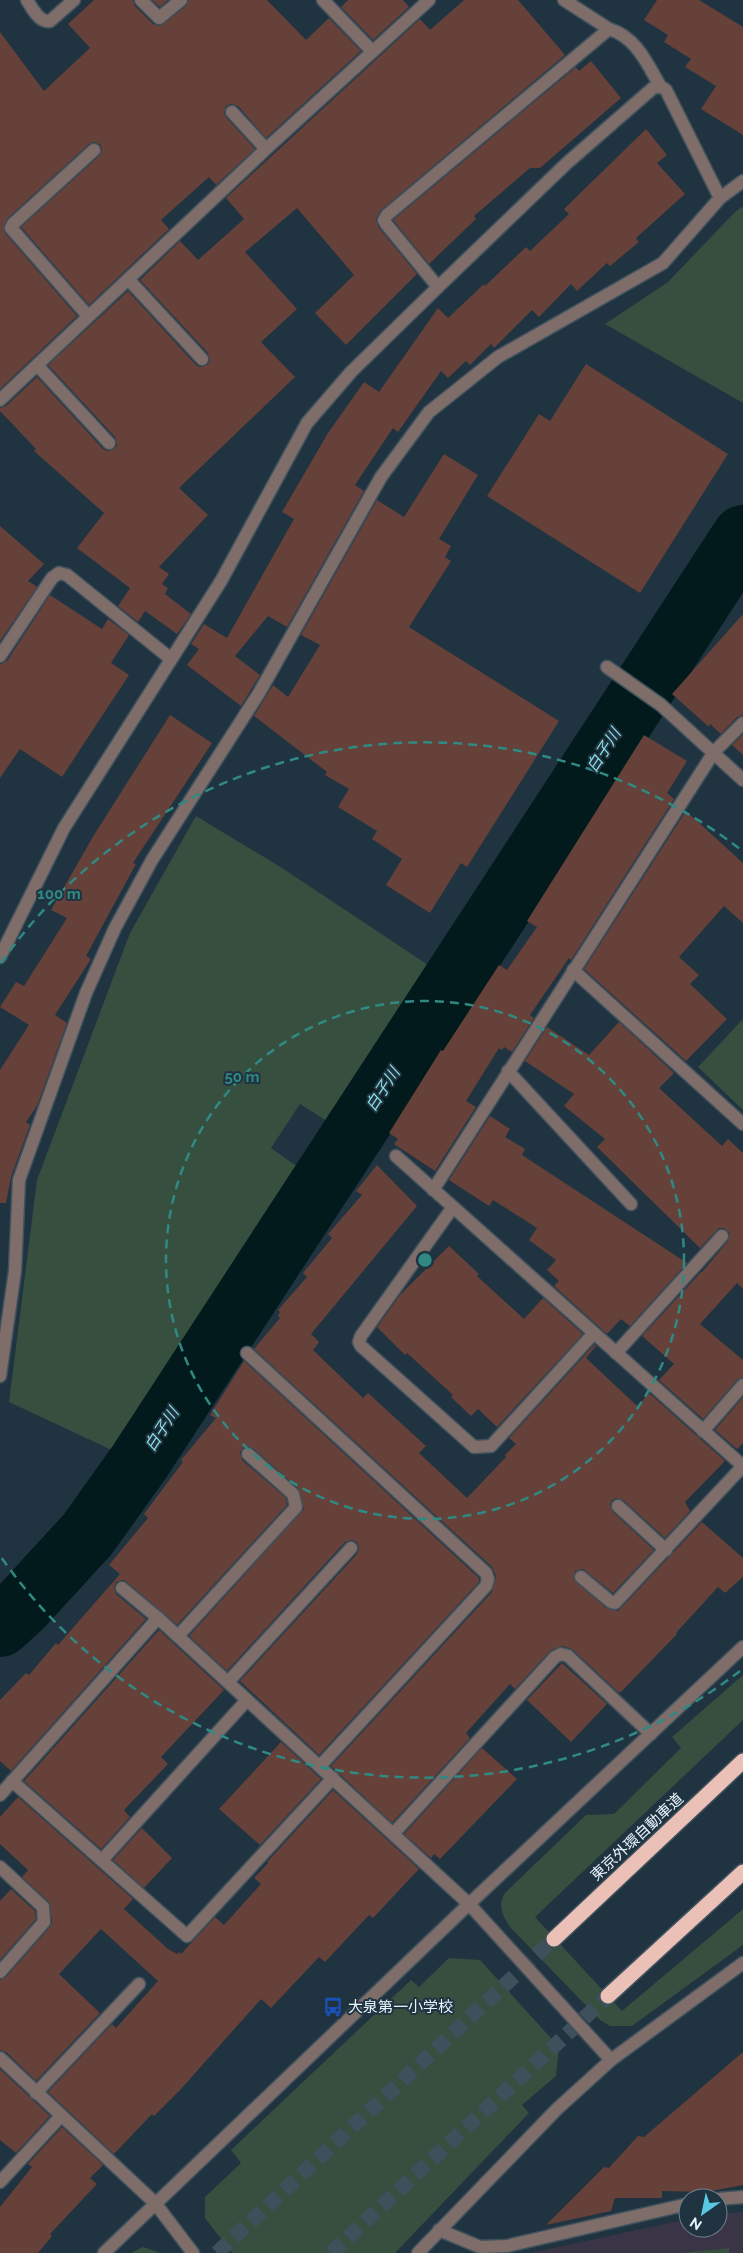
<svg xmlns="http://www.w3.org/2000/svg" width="743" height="2253" font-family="Raleway,'Noto Sans JP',sans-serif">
	<rect width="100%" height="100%" fill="#203340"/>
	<path fill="#393546" d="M743,2212v41h-213l158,-34v9h30v-14z"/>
	<path fill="#374f3f" d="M743,206v197l-138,-79 63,-42 66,-69z
		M196,816l83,50 152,101 -101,156 -30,-19 -29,44 28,20 -42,70 -141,214 -107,-50 28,-222 93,-247z
		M743,1019v91l-45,-43z
		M743,1675v45l-208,197 87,94 121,-102v36l-111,81h-22l-10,-6 -89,-92c-8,-11 -14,-22 -6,-35l81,-78 28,-1 67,-66 -9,-11z
		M449,1958l31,2 79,87 -3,29 -34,29 7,8 -134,140h-163l-27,-35v-21l36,-34 -10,-13 180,-170 8,7z
		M143,2247l18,6h-30z
		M729,2248v5h-47z"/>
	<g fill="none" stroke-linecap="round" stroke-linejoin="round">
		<path stroke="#021a1b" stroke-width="62" d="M0,1626l21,-19 67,-73 52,-73 603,-925"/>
	</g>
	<path fill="#65413a" d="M94,0h39l2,6 18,18 7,2 26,-20 3,-6h78l39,40 23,-22 32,33 -95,87 -28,-32 -7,-2 -5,2 -2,7 2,4 29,32 -39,36 -7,-8 -48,43 8,9 -80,76 -68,-78 78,-71 3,-7 -2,-5 -7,-2 -4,2 -81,74 -4,7 1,8 72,83 -77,73v-357l44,59 46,-43 -22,-24z
		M152,0h16l-8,7z
		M348,0h55l6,7 -36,33 -32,-33z
		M464,0h54l47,55 -185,156 -4,8 3,9 38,46 -71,71 -31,-32 39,-38 -57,-67 -52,44 52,57 -36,33 34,35 -116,111 29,27 -49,52 10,7 -7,10 6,4 -3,6 26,20 -14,20 -32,-23 -7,11 -20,-16 12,-18 -53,-40 27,-35 -70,-62 2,-2 -36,-38v-3l6,-2 31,-29 66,72 4,2 7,-2 3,-4 -2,-8 -67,-72 80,-74 68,74 4,2 7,-2 3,-4 -2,-8 -68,-73 40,-39 18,19 46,-41 -18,-21 194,-179 10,11z
		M657,0h42l44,27v108l-42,-26 15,-23 -31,-19 6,-8 -27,-17 4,-7 -24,-15z
		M591,61l30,37 -81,70h-10l-56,48 2,3 -47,45 -36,-44 183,-153 3,4z
		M646,129l21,26 -10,8 28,31 -49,44 3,4 -29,24 -3,-3 -30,28 -6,-7 -32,33 -7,-7 -38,38 -3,-4 -21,21 -4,-4 -18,17 -7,-7 -43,61 -5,-4 -38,57 9,6 -77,136 -19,-11 -33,40 25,19 -19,31 -54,-41 12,-16 -8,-5 13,-20 23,14 67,-119 -12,-7 46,-79 36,-51 15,10 59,-84 10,10 36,-34 1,2 41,-39 4,4 39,-37 -5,-5z
		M586,364l142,90 -88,139 -153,-97 52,-82 11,7z
		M444,454l34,21 -39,64 12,7 -6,11 6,4 -42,66 150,94 -92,146 -6,-4 -31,50 -44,-28 16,-26 -30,-20 5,-8 -39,-24 11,-18 -24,-14 2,-3 -73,-56 19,-31 15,12 32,-52 -19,-10 76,-135 27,17z
		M0,526l44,38 -16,17 9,6 -37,54z
		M50,595l52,34 6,-10 21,16 -18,28 18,12 -67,102 -42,-28 -20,29v-114l7,-3z
		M743,614v101l-6,2 -16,17 -11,-10 -1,3 -37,-33z
		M170,715l42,28 -79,120 3,1 -50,92 5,3 -36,56 12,8 -30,83 -11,16 4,3 -19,52 -5,26h-6v-133l29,-45 -29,-18 16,-25 8,4 43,-68 -16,-8 43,-75z
		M743,734v21l-11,-10z
		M644,735l43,26 -20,32 7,6 -103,161 -2,-2 -39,57 4,3 -22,34 -8,-5 -2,3 -3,-2 -33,53 10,6 -41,64 -41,-27 4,-5 -9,-6 52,-83 2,1 56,-86 8,5 30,-43 -10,-6z
		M686,811l57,52v60l-19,-17 -45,51 20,18 -9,9 37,35 -41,42 -102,-92z
		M619,1022l55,51 -15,15 63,58 6,-7 15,14v136l-6,-6 -37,41 43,36v17l-6,3 -34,39 -44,-39 15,-16 -32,-28 59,-64h1l26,-31 2,-8 -6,-5h-5l-19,20 -103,-101 8,-8 -41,-33 10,-12 -49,-33 22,-34 42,28z
		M490,1116l20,13 -5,8 20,12 -3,6 165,108 -57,63 -9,-7 -14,15 -53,-48 5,-5 -12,-11 9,-10 -27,-20 8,-12 -44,-28 -4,6 -40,-26z
		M377,1165l40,41 -106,128 8,8 -6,8 50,48 5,-5 58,53 -7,7 48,45 39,-41 -1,-2 11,-11 -7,-6 86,-94 1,2 -10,12 49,46 3,2 11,-13 76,68 -40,41 5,9 -25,27 -42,-38 -7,-2 -4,2 -2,5 3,7 41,38 -41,43 -30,-24 -8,2 -1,9 32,28 12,3 84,-89 41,36v19l-18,16 -7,-6 -42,46 1,1 -56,58h-3l-45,-42 -10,-4 -12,4 -36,39 -5,-5 -44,49 4,5 -78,85 -61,-57 161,-174 4,-16 -4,-9 -238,-218 26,-31 -2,-2 2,-4 -2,-2 29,-33 -4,-4 29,-35 -4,-4 34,-39 -6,-4z
		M449,1246l30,28 -2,2 47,43 19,-21 40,36 -86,93 -19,-18 -7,7 -20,-19 2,-2 -46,-42 -2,2 -28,-28 23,-32z
		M244,1361l235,217v4l-160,173 -79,-74 117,-127 2,-5 -2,-7 -5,-2 -7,2 -118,129 -38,-35 115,-127 -6,-21 -45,-40 -8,-2 -5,6 2,8 44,38 1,7 -110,120 -50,-43 -4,-2 -7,2 -2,5 2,7 30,25 -135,152 -11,-10v-61l26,-27 3,2 27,-32 2,2 62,-71 -11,-9 39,-47 -4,-4 39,-52 -2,-2 35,-42 -6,-3z
		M743,1397v46l-6,6 -22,-19z
		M159,1630l65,60 -63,67 7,7 -44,46 6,7 -29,32 -77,-68z
		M562,1663l45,41 -36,38 -44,-42z
		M281,1742l40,37 -61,66 -41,-36z
		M482,1748l35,31 -77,80 -6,-5 -3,4 -27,-24z
		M333,1790l86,79 -46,49 -4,-3 -44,47 -6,-5 -48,51 -10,-9 -80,90 -27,27 -2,-2 -38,40 -66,-62 64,-68 4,4 42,-47 -57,-52 -42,45 41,39 -64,68 -30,-29 -6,-2v-70l6,-3 44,-50 2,-6 -3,-19 -27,-25 6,-7 -28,-26v-27l18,-20 115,102 -9,10 44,40 9,5 2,-2 2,2 34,-37 9,8 37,-41 -7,-6 14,-15 -1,-1z
		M142,1828l30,30 -28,30 -31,-28z
		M11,1889l24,22 1,8 -36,41v-59z
		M743,2052v133l-37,7 -44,-1v7h-47l-4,13 -65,14 58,-58 5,1 29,-32 6,1z
		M0,2069l50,47 -34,37 -16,-13z
		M62,2127l41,38 -13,13 7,6 -47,50 2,2 -14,17h-38v-46l32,-40 -4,-3z"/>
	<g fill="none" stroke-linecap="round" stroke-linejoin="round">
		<path stroke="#3e505c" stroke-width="15" stroke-dasharray="15 8" stroke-linecap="butt" d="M217,2253l337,-314
			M331,2253l277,-257"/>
		<defs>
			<path id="service" d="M27,0c5,8 12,23 23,21l24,-21
				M141,0l18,18 22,-18
				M323,0l49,51
				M564,0l45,29
				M232,112l34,37
				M128,279l74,80
				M438,287l-52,-63 -2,-4 3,-5 222,-186c27,8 38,34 51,57
				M88,316l-77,-88 2,-4 81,-74
				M37,365l72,78
				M0,400l266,-251 163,-149
				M573,970l170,154
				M508,1071l123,133
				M247,1353l239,220 2,6 -2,7 -166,180
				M616,1353l106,-117
				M703,1431l40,-46
				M618,1506l48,44
				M581,1577l30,25 4,1 128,-137
				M122,1588l36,30
				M178,1636l118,-129 -3,-13 -45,-40
				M228,1682l123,-134
				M12,1781l175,155 146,-158
				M102,1860l145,-160
				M36,2093l103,-109
				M0,2182l61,-66"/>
			<path id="minor" d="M0,656l52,-78 7,-5 8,2 104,84
				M607,667l54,38 82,75
				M0,957l64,-129 157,-247 86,-158 44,-51 87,-85 129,-124 86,-75 7,-2 6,4 54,108
				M396,1156l347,310
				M433,1190l281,-438 29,-29
				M453,1207l-92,129 -2,6 2,4 113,101 17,-1 103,-113
				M0,1376l15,-105 4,-91 67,-187 29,-65 37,-68 107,-167 122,-216 48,-65 69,-55 165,-94 57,-65 23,-17
				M0,1795l158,-177 311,286
				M393,1834l162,-177 6,-3 7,2 83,78
				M0,1867l43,40 1,15 -44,50
				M0,2058l155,145
				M718,2199l25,-2
				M439,2230l41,17 27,-1 181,-42"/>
			<path id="tertiary" d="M469,1904l142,156
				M155,2203l38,50
				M104,2253l365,-349 274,-257
				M418,2253l139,-144 54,-49 132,-97"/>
			<path id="motorway" d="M554,1939l189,-178
				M608,1996l135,-124"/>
		</defs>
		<use href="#service" stroke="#40525e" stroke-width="15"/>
		<use href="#minor" stroke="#40525e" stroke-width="15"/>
		<use href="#tertiary" stroke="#40525e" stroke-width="15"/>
		<use href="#motorway" stroke="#40525e" stroke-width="18"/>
		<use href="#service" stroke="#7e6d69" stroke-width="12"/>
		<use href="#minor" stroke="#7e6d69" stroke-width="12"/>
		<use href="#tertiary" stroke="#7e6d69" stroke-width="12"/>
		<use href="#motorway" stroke="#ebc0b6" stroke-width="15"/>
	</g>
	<g fill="none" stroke="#308983" stroke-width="2.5" stroke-dasharray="9 6">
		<circle cx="425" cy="1260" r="259"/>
		<path d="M740 1671A518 518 0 0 1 1 1557M1 963A518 518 0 0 1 740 849"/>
	</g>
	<defs>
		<symbol id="bus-bare" viewBox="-9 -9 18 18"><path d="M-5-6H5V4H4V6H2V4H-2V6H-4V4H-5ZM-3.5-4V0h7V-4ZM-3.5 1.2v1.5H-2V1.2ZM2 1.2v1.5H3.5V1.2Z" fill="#1a4fb4" stroke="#203340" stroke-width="2.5" paint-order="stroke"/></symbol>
	</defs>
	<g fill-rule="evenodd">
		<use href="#bus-bare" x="319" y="1993" width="28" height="28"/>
	</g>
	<g text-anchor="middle" stroke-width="4" stroke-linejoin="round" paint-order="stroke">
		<g font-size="15" fill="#e8f4fd" stroke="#203340">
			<text transform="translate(637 1837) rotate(-43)" y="5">東京外環自動車道</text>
		</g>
		<g font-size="15" fill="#e8f4fd" stroke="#203340" text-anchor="start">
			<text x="348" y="2012">大泉第一小学校</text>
		</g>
		<g font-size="16" font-style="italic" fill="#8bdfe3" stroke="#203340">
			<text transform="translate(603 750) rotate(-57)" y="6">白子川</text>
			<text transform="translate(382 1089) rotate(-57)" y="6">白子川</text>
			<text transform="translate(161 1429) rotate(-57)" y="6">白子川</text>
		</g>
	</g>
	<circle cx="425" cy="1260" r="8" fill="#308983" stroke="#203340" stroke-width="2.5"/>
	<g font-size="15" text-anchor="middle" font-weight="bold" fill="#308983" stroke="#203340" stroke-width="4" stroke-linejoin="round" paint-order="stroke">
		<text x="59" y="899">100 m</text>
		<text x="242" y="1082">50 m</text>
	</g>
	<g transform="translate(703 2213) rotate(213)"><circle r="24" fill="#203340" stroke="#70808c"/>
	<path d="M0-4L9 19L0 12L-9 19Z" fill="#58c9e3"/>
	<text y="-8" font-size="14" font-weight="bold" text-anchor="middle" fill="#e8f4fd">N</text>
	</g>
</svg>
